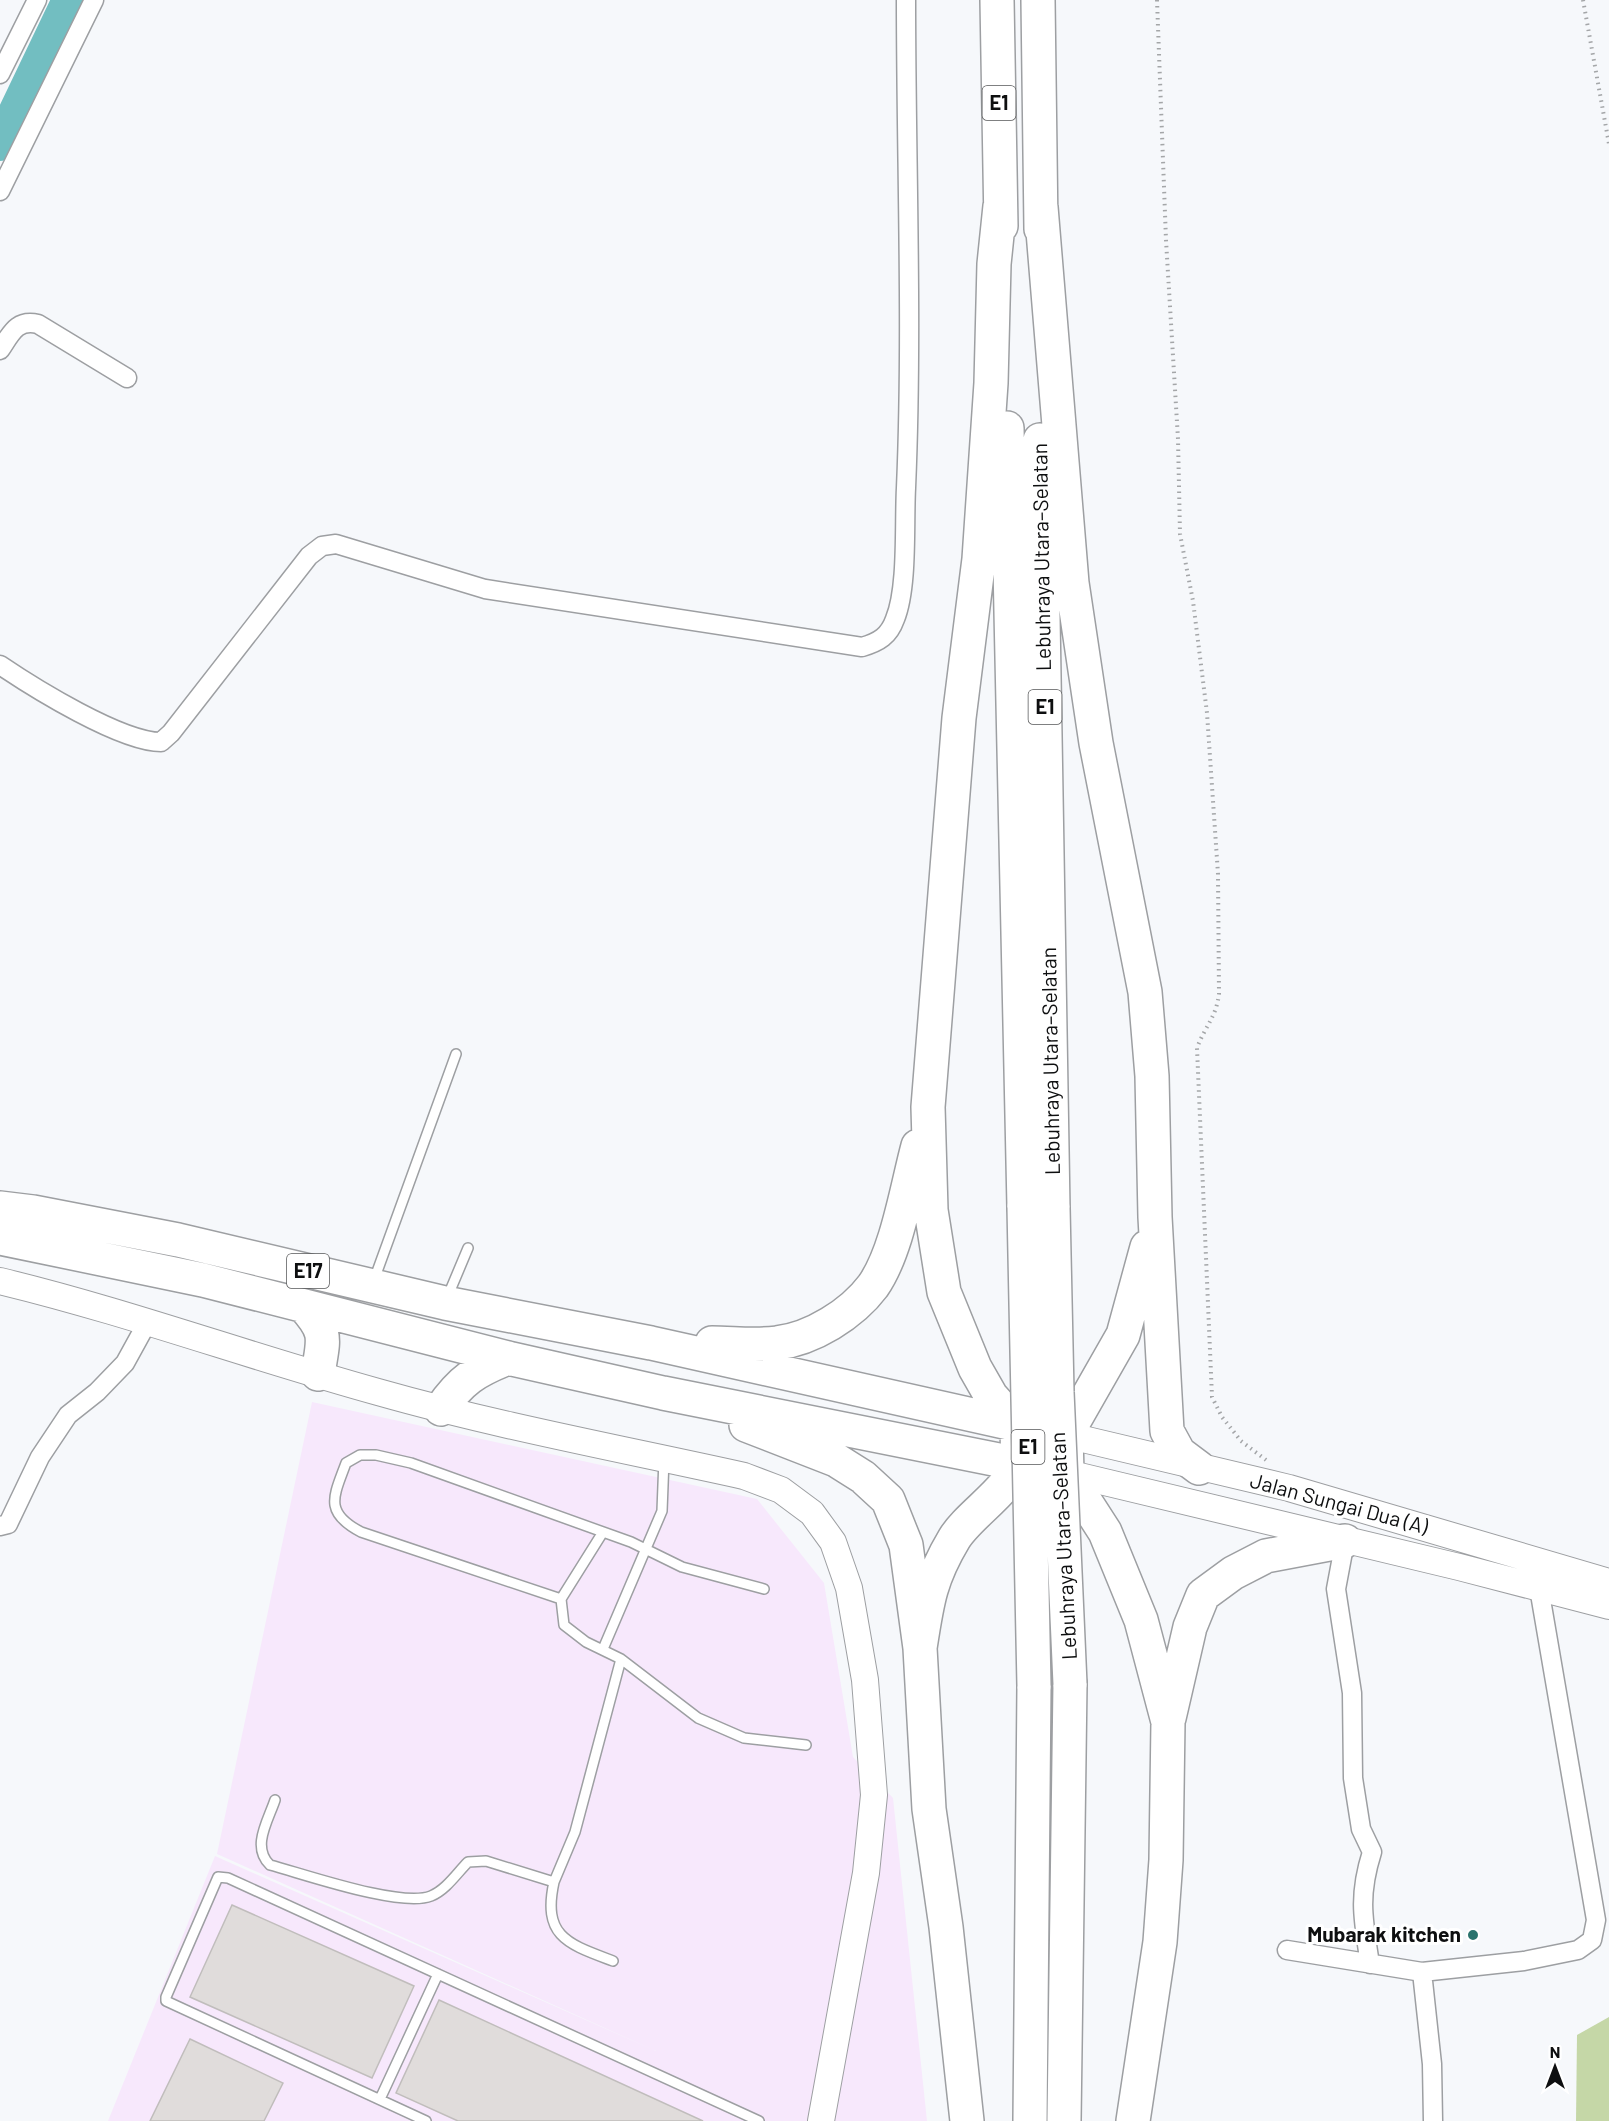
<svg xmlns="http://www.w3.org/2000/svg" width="1609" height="2121" font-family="Barlow,sans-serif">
	<rect width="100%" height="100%" fill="#f6f8fb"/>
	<path fill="#f7e8fc" d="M312,1402l445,97 67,84 29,174 40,41 34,323h-819l107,-265 441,195 -439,-197z"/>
	<path fill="#c5d7a7" d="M1609,2017v104h-33l1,-86z"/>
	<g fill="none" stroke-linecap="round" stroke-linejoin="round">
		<path stroke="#72bec1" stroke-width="34" d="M0,144l69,-144"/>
	</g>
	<path fill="#e0dcdb" stroke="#c0bdbc" stroke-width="1.5" d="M232,1905l182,81 -42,92 -182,-81z
		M439,2000l264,121h-245l-62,-28z
		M190,2039l93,44 -19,38h-114z"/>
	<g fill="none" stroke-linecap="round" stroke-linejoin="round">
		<defs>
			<path id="service" d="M374,1280l82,-226
				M447,1298l21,-50
				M764,1589l-82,-22 -51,-25 -220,-79 -35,-8h-16l-14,8c-12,33 -23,49 15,69l200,67 3,26 22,17 35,17 77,59 46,20 62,7
				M561,1599l42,-67
				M603,1649l59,-138 2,-52
				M275,1800c-7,21 -24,47 -5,65 34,9 131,43 161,31 15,-6 26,-23 37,-34l18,-1 68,21 21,-50 46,-173
				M554,1882c-12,55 14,62 59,79
				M380,2099l58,-125
				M426,2121l-260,-120v-4l52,-120 10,1 531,243"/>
			<path id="minor" d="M0,74l37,-74
				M0,191l94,-191
				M0,350c11,-16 16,-31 38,-26l89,54
				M0,665c34,23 121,77 161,77l10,-9 138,-177 13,-10 14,-2 149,45 377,58c17,-5 27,-11 33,-28 13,-32 9,-95 11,-131 7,-162 0,-326 0,-488
				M0,1526l8,-2 32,-67 28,-42 29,-23 28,-29 22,-40
				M1345,1541l-9,48 16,104 1,85 8,51 11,23c-14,44 -9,67 -2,112
				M1287,1950l135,22 102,-11 54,-11 14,-10 4,-20 -57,-332
				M1422,1972l10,92 1,57"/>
			<path id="secondary" d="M0,1281c128,31 251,76 378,111 120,34 244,57 366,84l37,14 31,23 21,29 16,46 16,92 9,115 -8,78 -45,248
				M1066,1435l223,53 320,94
				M1067,1473l392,94 150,39"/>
			<path id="motorway" d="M997,0l4,226
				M1038,0l3,229
				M1041,207l31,376 24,160 49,249 7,84 3,141 12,214 12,22 20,15
				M1007,428l17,779
				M1040,440l13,768
				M0,1208l33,4 145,28 267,63 206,40 371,83
				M0,1238l203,42 305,78 155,35 376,75
				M304,1306c25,28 19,33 14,68
				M712,1343c21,0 44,3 65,0 35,-4 75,-29 96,-57 24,-34 34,-99 45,-140
				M441,1409c20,-29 34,-38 67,-51
				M746,1425l90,35 27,17 25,23 18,45 14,103 9,161 17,118 21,194
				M920,1648c7,-46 10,-69 34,-109 14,-24 59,-51 63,-77 1,-12 0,-25 0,-37l-26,-29 -16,-28 -31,-76 -13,-82 -3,-103 31,-389 20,-159 12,-176 3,-119 6,-58
				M1169,1718l21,-91 13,-32 30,-22 33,-17 79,-15
				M1030,2121l4,-435
				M1064,2121l6,-437
				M1133,2121l27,-179 6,-82 2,-138 -27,-102 -36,-88 -38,-59 -1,-38 57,-100 24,-88"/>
		</defs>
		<use href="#service" stroke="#9d9fa2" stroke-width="12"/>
		<use href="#minor" stroke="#9d9fa2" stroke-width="21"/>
		<use href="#secondary" stroke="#9d9fa2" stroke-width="28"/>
		<use href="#motorway" stroke="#9d9fa2" stroke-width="36"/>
		<path stroke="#a4a6a8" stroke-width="4" stroke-dasharray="1.5 4.5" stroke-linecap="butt" d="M1157,0l9,240 12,199 2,95 13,67 14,112 11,161 1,120c-3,24 -14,32 -22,54l15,349 10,20 19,24 25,19
			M1583,0l26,144"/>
		<use href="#service" stroke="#fff" stroke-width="9"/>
		<use href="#minor" stroke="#fff" stroke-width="18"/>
		<use href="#secondary" stroke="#fff" stroke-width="26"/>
		<use href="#motorway" stroke="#fff" stroke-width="33"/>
		<defs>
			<path id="motorway-bridge" d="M1024,1207l10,479
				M1053,1208l4,184 13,292"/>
		</defs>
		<use href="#motorway-bridge" stroke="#9d9fa2" stroke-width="36" stroke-linecap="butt"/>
		<use href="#motorway-bridge" stroke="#fff" stroke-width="33"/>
	</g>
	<circle fill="#2b736d" stroke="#fff" stroke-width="2" cx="1473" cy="1935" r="6"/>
	<g text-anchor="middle" stroke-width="6" stroke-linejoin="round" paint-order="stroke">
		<g fill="#fff" stroke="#565758" stroke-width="1.5">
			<rect x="982.5" y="86" width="33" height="34" rx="4.5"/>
			<rect x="1028.5" y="690" width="33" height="34" rx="4.5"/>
			<rect x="287" y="1254" width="42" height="34" rx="4.5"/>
			<rect x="1011.5" y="1430" width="33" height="34" rx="4.5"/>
		</g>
		<g font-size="20" font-weight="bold" fill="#0e0f10">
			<text x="999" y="110">E1</text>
			<text x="1045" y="714">E1</text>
			<text x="308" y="1278">E17</text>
			<text x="1028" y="1454">E1</text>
		</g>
		<g font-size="21" fill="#0e0f10" stroke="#fff">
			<text transform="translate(1042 557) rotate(-91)" y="7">Lebuhraya Utara–Selatan</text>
			<text transform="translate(1051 1061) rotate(-91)" y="7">Lebuhraya Utara–Selatan</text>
			<text transform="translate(1339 1504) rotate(15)" y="7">Jalan Sungai Dua (A)</text>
			<text transform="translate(1064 1546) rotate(-93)" y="7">Lebuhraya Utara–Selatan</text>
		</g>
		<g font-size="21" font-weight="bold" fill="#0e0f10" stroke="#fff" text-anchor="end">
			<text x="1461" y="1942">Mubarak kitchen</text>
		</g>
	</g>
	<g transform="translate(1555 2067)" stroke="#ffffff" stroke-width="4.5" paint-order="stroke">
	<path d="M0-4.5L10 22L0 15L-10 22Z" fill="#0e0f10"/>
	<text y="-9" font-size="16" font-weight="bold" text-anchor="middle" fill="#0e0f10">N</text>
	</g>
</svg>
